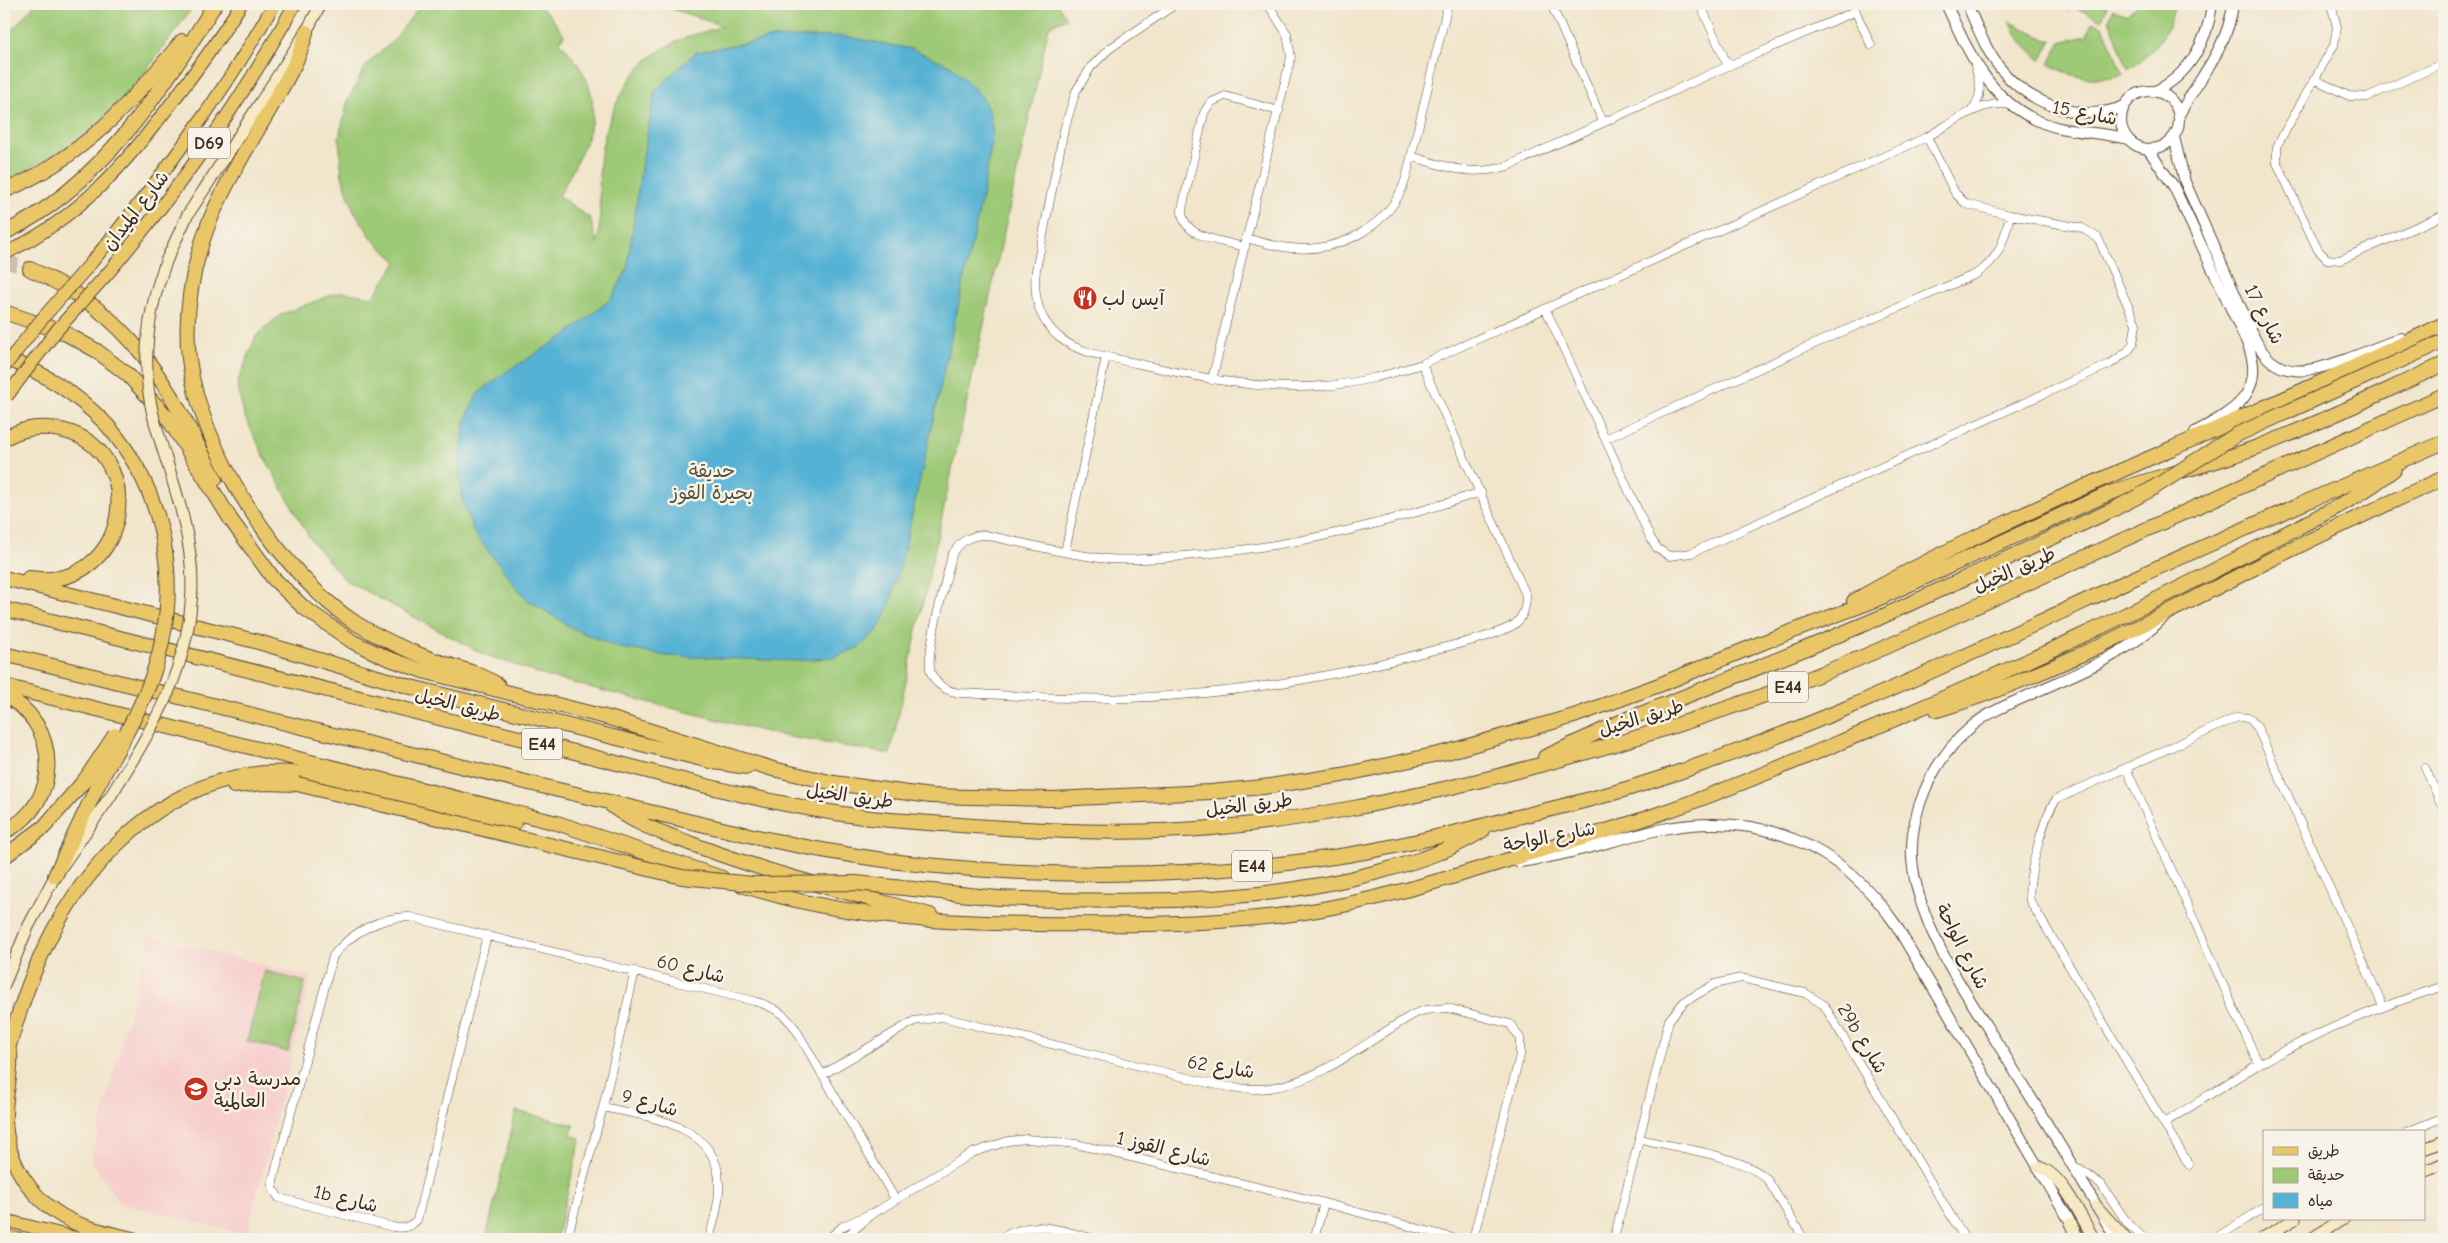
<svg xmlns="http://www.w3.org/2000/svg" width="2448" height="1243" font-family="'Comic Neue','Playpen Sans Arabic',sans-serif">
	<rect width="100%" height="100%" fill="#f7f3e8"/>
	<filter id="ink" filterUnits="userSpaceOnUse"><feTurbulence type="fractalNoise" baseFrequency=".02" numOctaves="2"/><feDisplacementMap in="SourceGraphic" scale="10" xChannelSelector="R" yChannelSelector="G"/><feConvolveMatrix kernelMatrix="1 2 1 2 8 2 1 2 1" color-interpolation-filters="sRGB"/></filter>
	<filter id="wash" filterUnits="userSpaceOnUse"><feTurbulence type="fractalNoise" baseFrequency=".0096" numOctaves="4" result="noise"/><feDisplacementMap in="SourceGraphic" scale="20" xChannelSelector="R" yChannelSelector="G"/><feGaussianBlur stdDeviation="1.12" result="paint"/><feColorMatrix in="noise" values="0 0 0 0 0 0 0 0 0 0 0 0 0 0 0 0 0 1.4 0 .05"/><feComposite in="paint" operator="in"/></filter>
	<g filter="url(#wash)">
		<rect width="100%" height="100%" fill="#f1e5cb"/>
		<path fill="#f7d0ce" d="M149,936l162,41 -64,258 -128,-32 -28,-43z"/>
		<path fill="#9ec976" stroke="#6c7a4a" d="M35,4h160c-31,42 -62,90 -103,124 -27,22 -57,38 -88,53v-142z
			M421,4h115l13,10 15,21 -4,7c55,59 31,92 -1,154l31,22 7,26c6,-27 0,-54 3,-81 3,-39 25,-90 59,-112 19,-13 42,-18 64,-25l-65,-22h399l10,14 -18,8 -159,728 -112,-19 -233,-59 -64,-23 -136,-73 -33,-38 -48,-86 -20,-41 -7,-31 19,-48 24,-21 54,-21 10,-2 29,5 24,-35 -24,-22 -20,-31 -11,-33 -3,-39 9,-37 19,-36 27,-24z
			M2052,4h56l-6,16 -31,-14 -2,4z
			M2140,4h35c-6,29 -21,50 -47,65l-19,-49 4,-11 13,6z
			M2009,21l38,19h5l-11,21 -22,-22z
			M2092,22l11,4 20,49c-26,6 -52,4 -74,-11l11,-22 27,-6z
			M265,971l40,11 -17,70 -41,-11z
			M516,1111l58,14 -3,10 10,3 -25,101 -70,-1z"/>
		<path fill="#56b2d4" stroke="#486e79" d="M843,36l69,13 40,17 30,31 8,17 3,22 -12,66 -76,345 -16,60 -12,24 -17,16 -26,10 -40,4 -127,-5 -51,-9 -42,-18 -48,-30 -52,-66 -12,-32 -3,-34 6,-45 12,-28 32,-24 57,-35 45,-36 16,-29 14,-102 14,-77 41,-39 77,-14z"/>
	</g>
	<g filter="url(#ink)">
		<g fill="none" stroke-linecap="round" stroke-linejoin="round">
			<path stroke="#cdc0a8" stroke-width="14" stroke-dasharray="14 7" stroke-linecap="butt" d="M4,261l26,8"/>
			<defs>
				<path id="minor" d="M1176,4l-67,45 -18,18 -15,24 -12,39 -28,140c-3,26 3,51 24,68 20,16 51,19 75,25 63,14 123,28 188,23 34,-2 67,-12 99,-22l505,-227c25,-14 55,-38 84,-32
					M1551,4l52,118
					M1700,4l28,62
					M1852,4l19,41
					M2331,4l6,23 -3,18 -54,95 -3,7v16l41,87 9,9 13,1 104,-45
					M2314,79l35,17 18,1 77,-34
					M1971,111c13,-15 9,-27 4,-45
					M1411,156c35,11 60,21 97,10l220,-100 128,-55
					M1246,238c15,4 30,9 45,10 49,5 100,-22 115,-70l42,-174
					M1245,247c-21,-6 -64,-8 -63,-38l22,-96 6,-10 15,-7 54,15
					M1546,310l104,227 7,11 12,8 22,-3 419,-189 17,-12 6,-8 3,-20 -38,-86 -16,-10 -72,-13 -44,-11 -11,-11 -28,-56
					M1422,364l104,231c0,13 -3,26 -16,32 -21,11 -53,17 -76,23 -99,27 -202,45 -305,48 -56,2 -111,-2 -167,-5 -13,-1 -25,-6 -31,-20 -7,-18 16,-96 21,-118 8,-14 18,-20 34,-20 41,9 82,20 123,24 32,2 63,-2 95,-5 99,-9 183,-31 277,-62
					M1212,380l79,-323 -4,-23 -19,-30
					M1605,439l195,-89 176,-76c23,-14 28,-33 34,-59
					M1065,552l41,-196
					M2126,768l133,297
					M2425,768l19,42
					M487,935l-70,285c-8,7 -13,9 -24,7l-114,-29 -6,-9v-9l60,-224c17,-23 49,-40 77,-39l344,84c18,5 30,12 41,27l100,171
					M822,1075l92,-54 28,-4 262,65c21,5 43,9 65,6 54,-7 99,-48 145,-74l11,-4 23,-2 62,16 10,14v17l-47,184
					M603,1107c44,10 114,16 116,75 1,19 -5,39 -10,57
					M2164,1123c32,-19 64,-41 97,-60 58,-32 120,-57 183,-77
					M2407,1132l37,-15
					M1641,1139c35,9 100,16 126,40l37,60
					M2073,1165l28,19 27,40 17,15
					M2189,1165l-159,-264c-4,-18 14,-89 27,-102l181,-82 11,1 8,9 126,279
					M567,1239l36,-132 32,-136
					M828,1239l15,-13 29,-13
					M843,1239l31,-26 98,-60 36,-12 19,-2 49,5 248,59 133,36
					M999,1239c38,-22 57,-9 97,0
					M1314,1239l10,-36
					M1614,1239l55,-219 15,-18 31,-18 26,-6 64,15 19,12 141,234
					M2214,1239l50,-31"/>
				<path id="tertiary" d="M1946,4c25,54 49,109 114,124 22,5 46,5 68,11
					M1967,4c10,22 18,45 33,64 28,36 82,56 124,38
					M2155,91c34,-15 53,-51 57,-87
					M2121 120a29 29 0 1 1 58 0a29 29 0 1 1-58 0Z
					M2179,115c20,-37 49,-67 54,-111
					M2174,137l11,45 70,157c21,44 55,33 92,20 18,-7 36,-14 54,-21
					M2148,149l26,38 74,158c19,49 -16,67 -53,87
					M1519,862c49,-6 96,-23 144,-33 96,-18 177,14 233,96l179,305
					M2116,1239c-37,-64 -76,-127 -115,-190 -35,-56 -78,-114 -88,-181 -7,-51 19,-108 58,-141 16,-14 36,-22 56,-31 47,-22 99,-40 136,-78"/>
				<path id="secondary" d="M167,259l20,-43 119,-184 15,-28
					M4,985l24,-58 27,-51 55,-79
					M2424,1149l20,-8
					M2038,1167c24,5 43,51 56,72
					M2424,1172l20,-9
					M2096,1206l30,33
					M2071,1223l7,16
					M2261,1239l34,-20
					M2311,1239l32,-20"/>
				<path id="primary" d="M4,254c76,-37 122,-90 172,-157 23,-30 45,-60 65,-93
					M91,263c68,-82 131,-166 183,-259
					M108,273c71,-84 134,-173 187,-269
					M4,1220l76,19
					M4,1236l15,3"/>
				<path id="motorway" d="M306,32c-6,27 -21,50 -35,75 -22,38 -46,76 -63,118 -16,43 -24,88 -19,134 11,91 92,216 168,265 23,14 47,25 71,34 24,9 49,13 70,27
					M4,191c77,-32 126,-87 178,-150
					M4,233c94,-45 158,-142 211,-229
					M30,269c103,46 137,114 185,210
					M4,312l59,20 34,19 31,24 40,43 63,102 42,58 30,29 50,35 34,16 36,13 186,47 164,51 61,14 97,13 121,3 159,-7 52,-5 79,-12 105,-23 127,-36 85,-31 105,-43 109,-41 230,-105c47,-19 98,-28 146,-46 66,-24 131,-57 195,-86
					M4,358c40,14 74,37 103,67
					M4,439c15,-10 34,-13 51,-10 97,14 78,165 -26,149
					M4,578l251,63 156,46 303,75 33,5
					M1854,601c128,-73 264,-128 398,-188 64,-28 128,-58 192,-89
					M4,609c182,45 364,92 547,137 103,26 206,57 312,71 32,4 65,6 97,8 84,6 168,10 252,3 94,-8 187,-28 278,-50 135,-34 267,-75 396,-131l558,-252
					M4,654c182,46 364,90 546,134 125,29 248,64 376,77 139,14 282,12 421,-10 55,-9 108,-22 162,-36 42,-10 83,-19 124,-32 171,-53 333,-131 495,-206 105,-48 211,-93 316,-139
					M4,686l553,137 165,55
					M4,695c57,28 59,109 0,137
					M1937,710c115,-34 222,-94 329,-148 58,-29 118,-57 178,-84
					M1545,757l73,-34 189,-75
					M234,786l30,-3 33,1
					M610,804c24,20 53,29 82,40 78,30 158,49 238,71
					M4,857l40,-30 41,-47
					M55,876l41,-87
					M742,885c97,32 195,38 295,39 85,1 170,1 255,-10 78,-11 154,-35 229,-58 48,-14 96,-27 143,-44 67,-23 131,-51 196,-78 73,-31 146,-62 217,-96 66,-31 131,-64 196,-98 42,-22 85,-41 121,-71
					M998,898c126,5 257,7 380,-26 37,-10 72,-21 105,-42
					M10,1053c2,21 -5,40 -5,61 -1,48 29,92 73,110 18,7 37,11 55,15
					M4,1064c25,-95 61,-182 141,-244 48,-36 103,-53 163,-46 24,2 47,9 70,15 45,11 91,24 137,33"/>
			</defs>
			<use href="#minor" stroke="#564638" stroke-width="9"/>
			<use href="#tertiary" stroke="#564638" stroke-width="12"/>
			<use href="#secondary" stroke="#564638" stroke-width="13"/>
			<use href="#primary" stroke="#564638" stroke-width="14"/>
			<use href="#motorway" stroke="#564638" stroke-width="16"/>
			<use href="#minor" stroke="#fff" stroke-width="8"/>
			<use href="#tertiary" stroke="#fff" stroke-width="10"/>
			<use href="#secondary" stroke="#f6e9c3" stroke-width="11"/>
			<use href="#primary" stroke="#e9c769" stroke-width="12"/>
			<use href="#motorway" stroke="#e9c769" stroke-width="14"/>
			<defs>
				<path id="secondary-bridge" d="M110,797c42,-68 81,-129 82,-212 0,-59 -23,-111 -38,-166 -14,-54 -7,-108 13,-160"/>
				<path id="primary-bridge" d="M4,367l37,-47 50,-57
					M7,396l50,-66 51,-57"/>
				<path id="motorway-bridge" d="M1807,648l72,-30 235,-109 36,-19 86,-55 208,-94
					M85,780l30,-45
					M297,784l385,93 71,7 103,-1 142,15
					M96,789c19,-37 42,-73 56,-112 31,-87 16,-182 -45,-252"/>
			</defs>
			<use href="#secondary-bridge" stroke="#564638" stroke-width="13" stroke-linecap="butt"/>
			<use href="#primary-bridge" stroke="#564638" stroke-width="14" stroke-linecap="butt"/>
			<use href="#motorway-bridge" stroke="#564638" stroke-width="16" stroke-linecap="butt"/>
			<use href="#secondary-bridge" stroke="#f6e9c3" stroke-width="11"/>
			<use href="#primary-bridge" stroke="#e9c769" stroke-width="12"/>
			<use href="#motorway-bridge" stroke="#e9c769" stroke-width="14"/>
		</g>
	</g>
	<defs>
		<symbol id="restaurant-disc" viewBox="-11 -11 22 22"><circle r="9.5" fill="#c8321e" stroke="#f7f3e8"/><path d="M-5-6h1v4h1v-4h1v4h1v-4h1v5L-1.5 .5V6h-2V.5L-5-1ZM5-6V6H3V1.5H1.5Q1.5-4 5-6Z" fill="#fff"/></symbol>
		<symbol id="school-disc" viewBox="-11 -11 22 22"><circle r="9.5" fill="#c8321e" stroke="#f7f3e8"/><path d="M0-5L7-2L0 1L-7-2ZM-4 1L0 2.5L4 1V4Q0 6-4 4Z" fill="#fff"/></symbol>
	</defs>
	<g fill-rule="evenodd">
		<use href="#restaurant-disc" x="1071" y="284" width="28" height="28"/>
		<use href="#school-disc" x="182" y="1075" width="28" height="28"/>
	</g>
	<g text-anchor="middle" stroke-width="5" stroke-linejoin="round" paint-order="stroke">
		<g fill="#f7f3e8" stroke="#73665b" stroke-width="1">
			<rect x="188" y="127.5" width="42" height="31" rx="4"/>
			<rect x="1768" y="671.5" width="40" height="31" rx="4"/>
			<rect x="522" y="728.5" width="40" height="31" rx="4"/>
			<rect x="1232" y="850.5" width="40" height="31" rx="4"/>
		</g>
		<g font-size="18" font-weight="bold" fill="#3b2a1e">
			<text x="209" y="149">D69</text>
			<text x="1788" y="693">E44</text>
			<text x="542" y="750">E44</text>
			<text x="1252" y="872">E44</text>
		</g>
		<g font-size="19" fill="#3b2a1e" stroke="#f7f3e8">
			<text transform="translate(2085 112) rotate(11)" y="7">شارع 15</text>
			<text transform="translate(135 210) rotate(-52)" y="7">شارع الميدان</text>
			<text transform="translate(2265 314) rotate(63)" y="7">17 شارع</text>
			<text transform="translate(2014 569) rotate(-24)" y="7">طريق الخيل</text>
			<text transform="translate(458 704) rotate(14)" y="7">طريق الخيل</text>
			<text transform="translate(1641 717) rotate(-17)" y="7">طريق الخيل</text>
			<text transform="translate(850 795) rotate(8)" y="7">طريق الخيل</text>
			<text transform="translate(1249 804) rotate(-7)" y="7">طريق الخيل</text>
			<text transform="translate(1549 836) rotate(-11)" y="7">شارع الواحة</text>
			<text transform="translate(1963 946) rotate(63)" y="7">شارع الواحة</text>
			<text transform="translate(691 968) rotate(14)" y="7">شارع 60</text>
			<text transform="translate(1863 1038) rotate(59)" y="7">29b شارع</text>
			<text transform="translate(1221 1066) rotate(9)" y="7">شارع 62</text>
			<text transform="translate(650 1102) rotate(15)" y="7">شارع 9</text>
			<text transform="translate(1164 1148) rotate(14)" y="7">شارع القوز 1</text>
			<text transform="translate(346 1198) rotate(14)" y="7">1b شارع</text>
		</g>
		<g font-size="19" fill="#3b2a1e" stroke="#f7f3e8" text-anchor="start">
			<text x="1102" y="305">آيس لب</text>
			<text x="214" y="1085">مدرسة دبي<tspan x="214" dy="22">العالمية</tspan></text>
		</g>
		<g font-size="19" fill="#545234" stroke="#f7f3e8">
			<text x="712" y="477">حديقة<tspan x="712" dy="22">بحيرة القوز</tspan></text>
		</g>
	</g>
	<rect width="2448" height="1243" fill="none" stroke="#f7f3e8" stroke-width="20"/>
	<rect x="2263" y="1130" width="162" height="90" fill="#f7f3e8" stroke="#aca397"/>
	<rect x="2273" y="1147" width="25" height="8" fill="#e9c769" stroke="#aca397"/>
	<text x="2308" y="1156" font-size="15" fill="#3b2a1e">طريق</text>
	<rect x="2273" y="1168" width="25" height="15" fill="#9ec976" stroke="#aca397"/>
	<text x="2308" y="1180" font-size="15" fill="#3b2a1e">حديقة</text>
	<rect x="2273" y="1193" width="25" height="15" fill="#56b2d4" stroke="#aca397"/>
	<text x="2308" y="1206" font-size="15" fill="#3b2a1e">مياه</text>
</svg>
